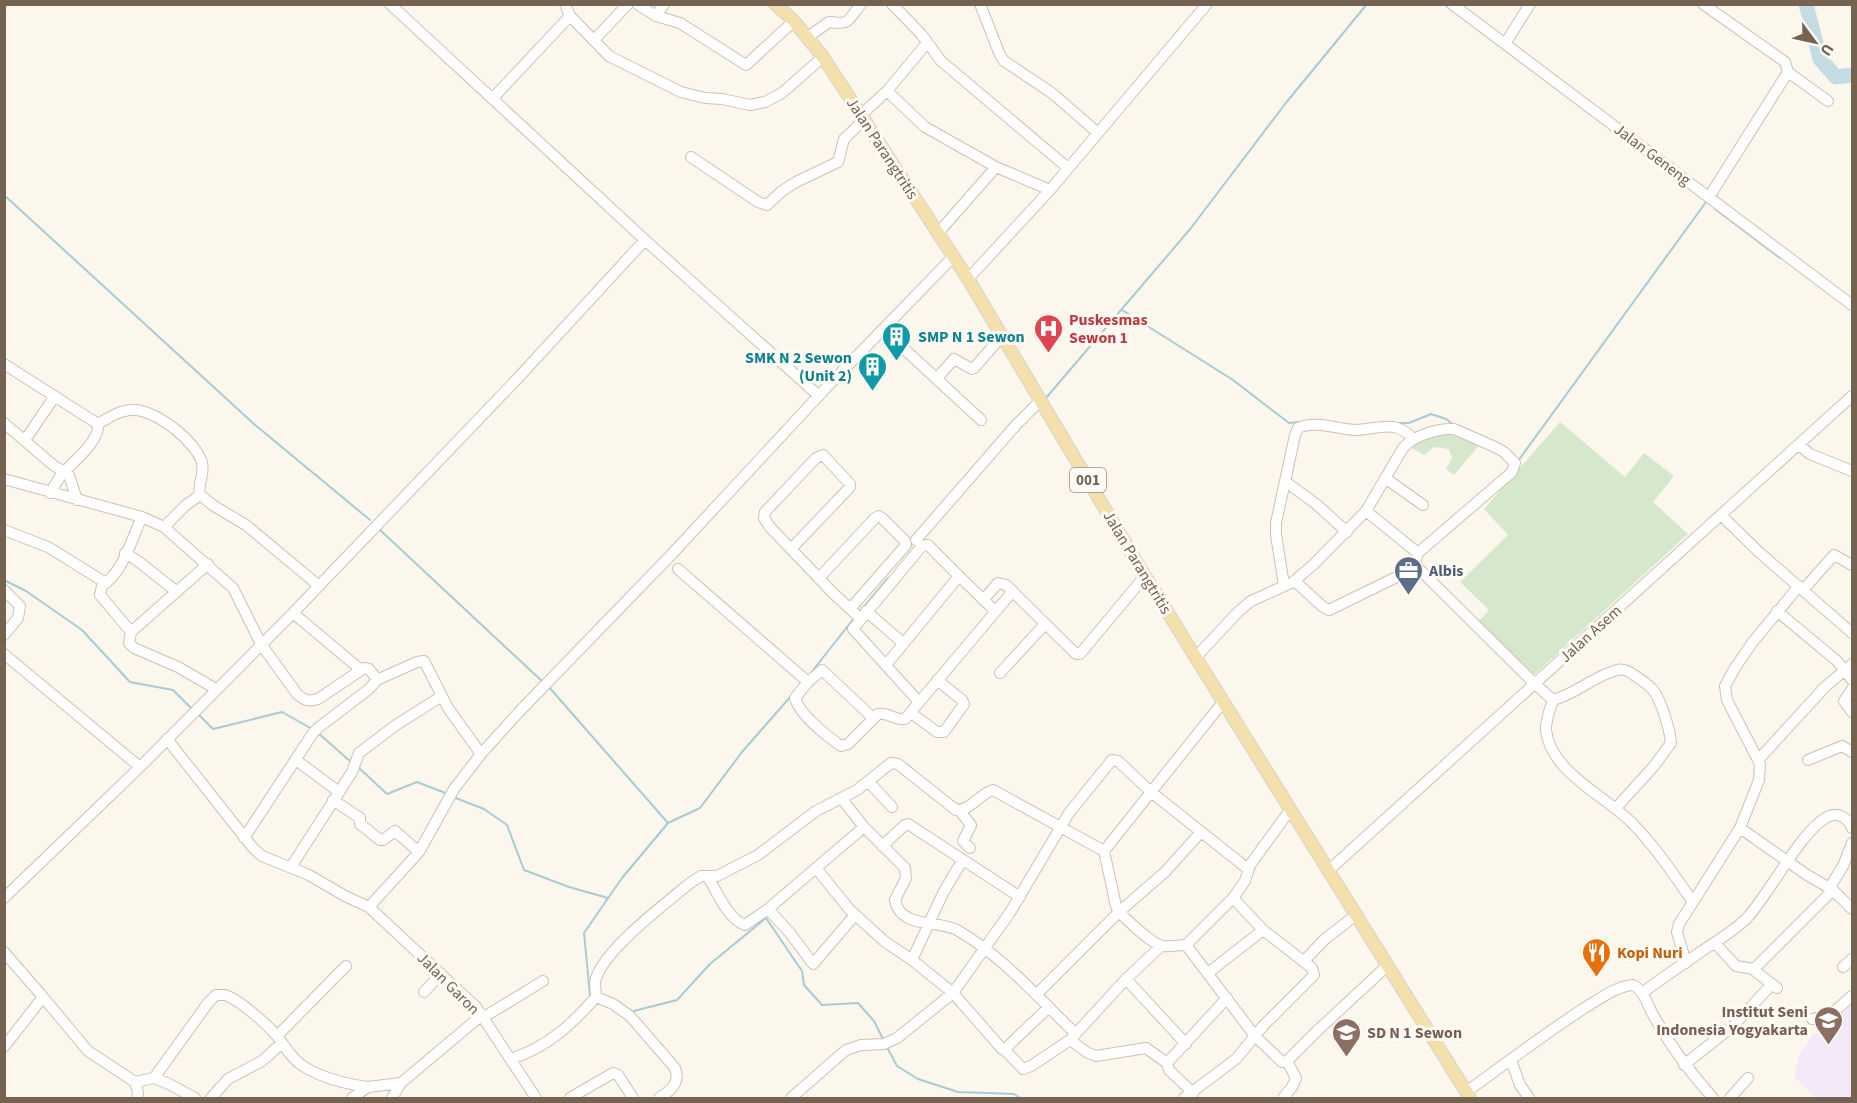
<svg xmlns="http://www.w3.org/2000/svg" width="1857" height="1103" font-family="'Source Sans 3',sans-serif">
	<rect width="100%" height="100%" fill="#fbf7ed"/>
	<path fill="#f4e9f8" d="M1852,1004v94h-36l-22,-21 6,-24 12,-17 20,-12z"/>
	<path fill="#d5e8cc" d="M1560,422l65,55 19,-24 30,23 -21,26 35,32 -154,141 -56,-53 11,-12 -29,-28 48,-47 -24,-26z
		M1438,434l12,1 30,9 -26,31 -8,-6 6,-11 -3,-9 -15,-2 -10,8 -12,-7 2,-4z"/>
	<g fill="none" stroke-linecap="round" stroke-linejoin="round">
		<path stroke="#aacad5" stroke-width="2" d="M1444,4l97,73
			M4,195l250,229 116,96
			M1715,209l65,49
			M1122,310l111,70 56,43 11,-1
			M1046,398l145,-170 94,-124 82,-100
			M1395,423h14l22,-9 15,5 8,6
			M1518,461l188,-259
			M379,529l165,154
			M4,580l22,11 56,39 48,52 43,8 19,19
			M863,608l25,-30
			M810,674l45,-57
			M548,686l120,137
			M199,715l14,14 69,-17 30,17
			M317,732l34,30
			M358,767l29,27 30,-12 31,12
			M453,797l31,12 23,16 17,45 45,17 39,11
			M593,997l-3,-2 -6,-62 38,-55 46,-55 32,-15 42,-56 49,-56
			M630,1012l47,-12 33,-36 56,-46 36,53 2,14 18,20 36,-2 16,18 10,20
			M887,1047l10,19 21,13 40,13 56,2 6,4"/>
		<path stroke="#c3dce4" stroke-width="15" d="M1806,4l14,55 16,18 16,-2"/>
		<defs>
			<path id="minor" d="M390,4l255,236 174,156
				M565,4l5,12 39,40 72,36 24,6 17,1 28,6 15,-3 17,-9 41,-36
				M637,4l19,12 24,7 66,42 48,-44
				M892,4l30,31 19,26 127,107
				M980,4l20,51 4,6 48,32 46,40
				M1452,4l400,301
				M1703,4l82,58 3,10 -79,125
				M656,16l8,-12
				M808,37l21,-15c22,3 18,-1 32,-18
				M594,40l34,-36
				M1505,44l25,-40
				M1788,72l40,29
				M887,91l38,36 71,40 54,23
				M493,98l77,-82
				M862,114l25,-23 40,-48
				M691,157l67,45 9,3 15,-14 14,-9 42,-20 6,-23 21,-20
				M938,233l58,-66
				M968,279l82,-89 157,-186
				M901,346l80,74
				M4,364l94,60c10,-6 22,-14 34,-14 22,-2 65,32 70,53 3,12 -5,21 -2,32l14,11 32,19 72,60
				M937,378l17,-19 18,10 2,-1 28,-32
				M4,423l49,42 16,10 8,25
				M25,440l30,-44
				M1799,445l11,9 42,17
				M1385,478l38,27
				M4,479l138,38 22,10 69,61 28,56 36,50c7,6 11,8 21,5l46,-31 5,1 7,9 3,1 38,-17 7,-1 24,47 33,46
				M1286,482l30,22 31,28
				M50,493c4,-6 8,-14 13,-20 11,-12 37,-32 35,-49
				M1366,511l52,42
				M1722,516l38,37 92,80
				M142,517c-11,23 -18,54 -40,69l-2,9 31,37 -2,11 5,5 44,19 38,22
				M164,527l22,-22 14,-10
				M4,530l44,17 58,36
				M916,540l100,-115 24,-24
				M791,549l59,-62v-3l-27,-29 -7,3 -51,54 -1,6 5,8 64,67 27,25
				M125,553l13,8 39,31
				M678,569l130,113
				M819,578l56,-60 4,-2 4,3 22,22 1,4 -56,64
				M1293,582l21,-18 52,-53 37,-63c10,-12 35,-20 51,-19l41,18 9,5 11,11 -3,9 -94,81 -4,14
				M1284,585l-8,-50v-12l19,-88 3,-7c16,-8 40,1 57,2 13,0 26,-5 39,-3 9,2 14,6 20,12
				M4,590l16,16 -2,12 -14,17
				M1803,590l31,-35 18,10
				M983,600l15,-17 8,2 70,69h4l65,-78
				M866,611l37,32
				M1777,611l60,50 15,19
				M293,613l68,57
				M131,632l77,-68
				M4,654l136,113
				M1196,657l42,-45 13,-11 42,-19 4,1 26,24 6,3 88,-43 117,116 19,17
				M886,665l73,-89 36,35
				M1000,673l45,-49
				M1852,689l-8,12 8,11
				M1553,700c-3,10 -8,21 -7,31 6,42 57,63 86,92 23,23 42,52 61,79
				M1553,700c23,-6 41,-24 64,-30 7,-2 12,1 17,5 7,5 14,9 19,15 8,10 17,40 18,53l-17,23 -38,42
				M919,702l-66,-73 69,-83 6,-1 31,31
				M1223,702l-72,90 97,77
				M911,713l26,19h7l20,-28 -2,-4 -25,-20
				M873,718l-51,-48 -14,12 -13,16c4,16 32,38 46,48l7,-2 30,-30c10,-2 18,7 27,5l108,-128
				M167,739l86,109 9,8 47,19 36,21 24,11 107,100 60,91
				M296,760l43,32
				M1758,760l67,-73 27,-23
				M1808,760l34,-14 10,6
				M868,781l24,26
				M842,799l22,28 41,41 1,10 -11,22c5,29 44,20 62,30 47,27 80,67 118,103
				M333,800l27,18v6l20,16h3l12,-9 24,21
				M959,810l12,15 -8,16 7,7
				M1740,828l67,47 26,15 19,19
				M244,838l69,-105 5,-5 51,-39 9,-10
				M882,846l23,-21 3,-1 112,73
				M291,867l61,-95 7,-19 37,-28 46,-29
				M816,868l33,41 35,32 28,19 41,33 49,56 4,-1 43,-41
				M1328,871l524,-475
				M708,877c9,15 20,42 37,48l23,-16 96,-82
				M1830,887l13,-21 9,-23
				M4,898l136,-131 153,-154 224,-234 128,-139
				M369,907l50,-55 35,-63 27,-35 37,-41 153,-158 153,-165 129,-133
				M768,909l22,24 23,31 42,-49
				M1715,943l21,23 18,3
				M1186,945l69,91 27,26 5,-1 30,-30 70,-65
				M4,952l39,45 -39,50
				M912,960l31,-67 19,-32
				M1304,961l21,-22 31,-24
				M1686,963l-9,-31 2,-8 61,-96 19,-48 1,-16 -33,-64 -2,-14 10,-18 17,-25 47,-57
				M1843,967l9,-8
				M1208,973l55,-43
				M1126,979l60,65
				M1777,988l-22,-17v-3l78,-78
				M424,992l17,-18
				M1642,993c19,-14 38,-27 57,-40 16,-11 34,-21 48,-35 23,-25 54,-87 80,-101 11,-6 21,1 25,11
				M1037,994l82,-82 46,-40 36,-40
				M43,997l45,54 47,31 3,11 -1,5
				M596,997l17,7 17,12 45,52c6,15 -5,23 -16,30
				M484,1017l59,-36
				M1812,1019l17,-3 23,-20
				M277,1036l69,-70
				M1070,1040l18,13 8,3 50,-8 21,15
				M1004,1049l19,20 8,-3 39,-26 56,-61 35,-33
				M511,1059c38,-13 59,-33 85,-62 0,-7 -2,-12 0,-19 10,-30 69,-74 94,-95l11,-7h16l41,-21 58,-44 41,-21 34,-27 7,1 58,46c16,0 23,-16 37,-20l111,61
				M1511,1060l9,25 9,13
				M1684,1065l50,-40 38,-41
				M154,1078l54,-75 8,-8c1,0 8,0 9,0 13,4 42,29 51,40 9,10 14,23 27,31 19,12 43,18 65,21
				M135,1082l19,-4 15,6 26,14
				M1466,1092c39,-28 77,-57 117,-83 15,-9 33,-23 50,-24 10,5 13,16 18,26 17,32 38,60 62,87
				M1193,1093l-24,-23 -2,-7 60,-65
				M211,1098l17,-19 34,-18 20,-18
				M352,1098l16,-11 33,-4 81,-68
				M392,1098l9,-15
				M570,1098l43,-25 5,2 15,23
				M791,1098l55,-48 15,-5 23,-1 13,-6 56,-45 58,-82 58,-98 43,-53 6,1 33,31 -47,59 12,55c3,9 37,38 46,40 7,1 17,-1 24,-1l47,-47 12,-17 5,-16 40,-55
				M1184,1098l52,-39 27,-33 51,-51 -2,-7 -49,-38 -30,-32
				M1283,1098l9,-11 4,-9 -9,-17
				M1730,1098l18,-20"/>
			<path id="major" d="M775,4l19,17 29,36 145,222 177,297 325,522"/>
		</defs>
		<use href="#minor" stroke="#cdc1b3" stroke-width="12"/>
		<use href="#major" stroke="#d8d3ce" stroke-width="14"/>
		<use href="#minor" stroke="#fff" stroke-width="10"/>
		<use href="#major" stroke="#f3e0ad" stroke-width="12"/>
	</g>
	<defs>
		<symbol id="hospital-pin" viewBox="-11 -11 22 30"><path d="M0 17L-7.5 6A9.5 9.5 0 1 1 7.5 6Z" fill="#e0444e" stroke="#fefbf4"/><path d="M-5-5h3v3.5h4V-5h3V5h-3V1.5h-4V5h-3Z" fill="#fff"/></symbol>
		<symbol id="building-pin" viewBox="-11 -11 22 30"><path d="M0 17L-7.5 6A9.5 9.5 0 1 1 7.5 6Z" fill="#0f9aa8" stroke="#fefbf4"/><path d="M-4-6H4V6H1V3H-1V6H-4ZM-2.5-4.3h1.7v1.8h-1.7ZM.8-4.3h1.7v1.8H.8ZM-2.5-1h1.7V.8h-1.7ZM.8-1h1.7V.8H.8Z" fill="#fff"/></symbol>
		<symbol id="office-pin" viewBox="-11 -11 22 30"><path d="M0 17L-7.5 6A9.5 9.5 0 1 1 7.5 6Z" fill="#5c6f8a" stroke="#fefbf4"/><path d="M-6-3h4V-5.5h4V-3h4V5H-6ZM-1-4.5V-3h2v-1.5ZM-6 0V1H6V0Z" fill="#fff"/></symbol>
		<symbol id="restaurant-pin" viewBox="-11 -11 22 30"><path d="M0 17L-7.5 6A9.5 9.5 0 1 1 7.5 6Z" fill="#e8710a" stroke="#fefbf4"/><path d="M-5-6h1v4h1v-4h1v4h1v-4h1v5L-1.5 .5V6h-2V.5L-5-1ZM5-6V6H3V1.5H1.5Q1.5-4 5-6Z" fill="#fff"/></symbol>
		<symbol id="university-pin" viewBox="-11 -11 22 30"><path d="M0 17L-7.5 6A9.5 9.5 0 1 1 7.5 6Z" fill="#8d6e63" stroke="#fefbf4"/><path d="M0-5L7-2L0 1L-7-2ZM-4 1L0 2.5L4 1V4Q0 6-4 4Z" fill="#fff"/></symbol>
		<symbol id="school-pin" viewBox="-11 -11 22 30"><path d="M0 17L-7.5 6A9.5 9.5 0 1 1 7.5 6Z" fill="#8d6e63" stroke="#fefbf4"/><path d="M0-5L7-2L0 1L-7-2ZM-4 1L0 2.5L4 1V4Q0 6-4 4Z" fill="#fff"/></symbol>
	</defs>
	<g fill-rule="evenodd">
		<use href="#hospital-pin" x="1032" y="312" width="33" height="45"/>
		<use href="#building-pin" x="880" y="320" width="33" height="45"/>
		<use href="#building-pin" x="856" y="350" width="33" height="45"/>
		<use href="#office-pin" x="1392" y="554" width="33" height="45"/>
		<use href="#restaurant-pin" x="1580" y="936" width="33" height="45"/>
		<use href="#university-pin" x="1812" y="1004" width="33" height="45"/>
		<use href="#school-pin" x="1330" y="1016" width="33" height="45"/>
	</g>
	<g text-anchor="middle" stroke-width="6" stroke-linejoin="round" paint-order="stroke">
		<rect fill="#fefbf4" stroke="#9e9082" stroke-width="1.5" x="1070" y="468" width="36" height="24" rx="4.5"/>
		<g font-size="15" font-weight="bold" fill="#756251">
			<text x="1088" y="485">001</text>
		</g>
		<g font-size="16" fill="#756251" stroke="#fefbf4">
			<text transform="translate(883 148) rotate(57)" y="6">Jalan Parangtritis</text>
			<text transform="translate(1653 154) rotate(37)" y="6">Jalan Geneng</text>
			<text transform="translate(1138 562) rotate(59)" y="6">Jalan Parangtritis</text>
			<text transform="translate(1590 633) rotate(-42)" y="6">Jalan Asem</text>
			<text transform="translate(449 983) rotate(45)" y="6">Jalan Garon</text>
		</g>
		<g font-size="16" font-weight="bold" fill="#be3a42" stroke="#fefbf4" text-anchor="start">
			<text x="1069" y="325">Puskesmas<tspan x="1069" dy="18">Sewon 1</tspan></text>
		</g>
		<g font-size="16" font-weight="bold" fill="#0d838f" stroke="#fefbf4" text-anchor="start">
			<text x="918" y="342">SMP N 1 Sewon</text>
			<text x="852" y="363" text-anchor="end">SMK N 2 Sewon<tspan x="852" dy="18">(Unit 2)</tspan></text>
		</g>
		<g font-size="16" font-weight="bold" fill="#4e5e75" stroke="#fefbf4" text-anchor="start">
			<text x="1429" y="576">Albis</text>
		</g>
		<g font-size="16" font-weight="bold" fill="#c56008" stroke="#fefbf4" text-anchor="start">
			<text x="1617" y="958">Kopi Nuri</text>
		</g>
		<g font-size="16" font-weight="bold" fill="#785e54" stroke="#fefbf4" text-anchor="end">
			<text x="1808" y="1017">Institut Seni<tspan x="1808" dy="18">Indonesia Yogyakarta</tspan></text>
			<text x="1367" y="1038" text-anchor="start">SD N 1 Sewon</text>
		</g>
	</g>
	<rect width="1857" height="1103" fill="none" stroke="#756251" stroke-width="12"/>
	<g transform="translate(1815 42) rotate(123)" stroke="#fefbf4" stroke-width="4.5" paint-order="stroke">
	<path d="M0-4.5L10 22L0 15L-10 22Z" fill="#756251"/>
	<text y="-9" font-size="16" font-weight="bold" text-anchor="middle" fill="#756251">U</text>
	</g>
</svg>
